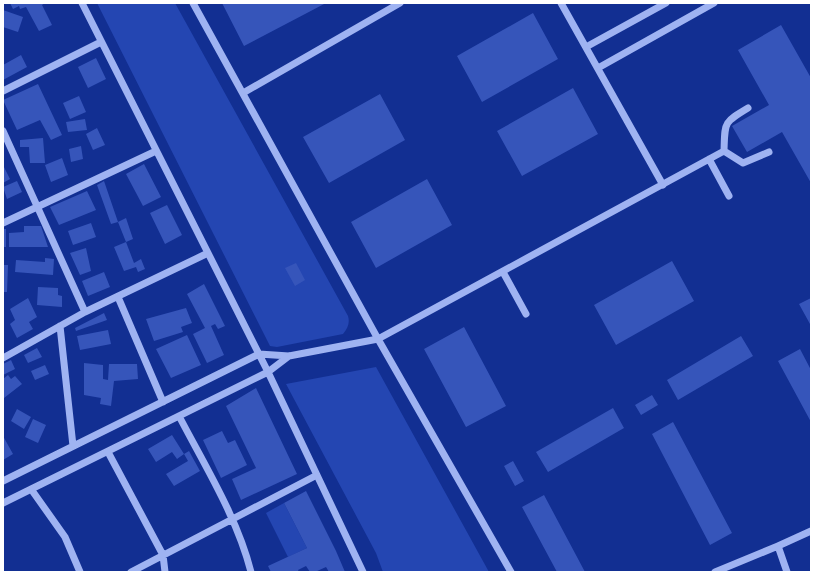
<svg xmlns="http://www.w3.org/2000/svg" width="814" height="575" font-family="'Work Sans',sans-serif">
	<rect width="100%" height="100%" fill="#122f92"/>
	<path fill="#2446b2" d="M97,3h78l173,313c2,7 0,12 -5,18l-66,13 -7,-1z
		M376,367l113,205h-106l-7,-19 -90,-169z
		M284,503l23,45 -19,9 -22,-44z"/>
	<path fill="#3655ba" d="M10,3l20,1 15,-1 -3,2 10,20 -13,6 -13,-24 -6,2 -1,-3 -6,3z
		M222,3h104l-82,43z
		M3,10l20,7 -5,15 -15,-5z
		M533,13l25,46 -76,43 -25,-46z
		M781,25l30,53v105l-29,-51 -35,20 -15,-26 37,-21 -31,-55z
		M21,55l6,12 -24,13v-15z
		M96,58l10,21 -18,9 -10,-21z
		M38,84l24,51 -11,5 -11,-20 -23,10 -14,-30z
		M573,88l25,46 -76,42 -25,-45z
		M380,94l25,46 -76,43 -26,-46z
		M79,96l7,16 -16,7 -7,-16z
		M85,119l2,11 -19,2 -2,-10z
		M97,128l8,17 -12,5 -7,-16z
		M43,138l2,25h-15l-1,-16h-9v-7z
		M81,146l2,13 -12,3 -2,-13z
		M62,158l6,17 -17,7 -6,-17z
		M144,164l17,33 -18,9 -17,-32z
		M3,165l7,14 -7,4z
		M427,179l25,46 -76,43 -25,-46z
		M17,181l5,11 -15,7 -4,-12z
		M104,181l14,41 -7,2 -14,-39z
		M87,191l9,19 -37,15 -9,-18z
		M167,205l15,30 -17,9 -15,-31z
		M126,218l7,21 -7,3 -8,-20z
		M91,223l5,14 -23,8 -5,-14z
		M24,226h17l7,21h-39v-14l15,-1z
		M3,229h3v18h-3z
		M126,242l8,21 7,-4 4,10 -7,3 -2,-5 -12,4 -10,-24z
		M86,248l5,23 -11,4 -10,-22z
		M45,258l9,1 -1,16 -38,-3 1,-12 29,2z
		M672,261l22,40 -78,44 -22,-40z
		M296,263l9,17 -10,6 -10,-18z
		M3,265h5l-1,27h-4z
		M104,272l6,15 -22,9 -6,-15z
		M204,284l21,42 -7,3 -3,-5 -4,2 13,29 -17,8 -14,-29 12,-6 -18,-34z
		M38,287l20,1v7l4,1v11l-25,-2z
		M28,298l9,19 -8,5 4,7 -16,9 -7,-14 5,-4 -5,-11z
		M811,298v25l-1,1 -11,-20z
		M186,308l6,15 -11,4 2,5 -29,9 -8,-22z
		M104,313l3,7 -31,11 -1,-3z
		M464,327l42,79 -40,21 -42,-78z
		M108,330l3,14 -31,6 -3,-14z
		M187,335l14,30 -30,13 -15,-29z
		M741,336l12,20 -75,44 -11,-20z
		M37,348l5,9 -14,6 -4,-8z
		M800,349l11,21v52l-33,-61z
		M11,360l4,9 -12,6v-11z
		M84,363l19,2v14l5,1 1,-16h28l1,15 -24,2 -3,25 -11,-2 1,-6 -17,-3z
		M45,365l4,9 -14,6 -4,-9z
		M8,375l3,4 4,-3 7,8 -18,14 -1,-19z
		M256,388l41,86 -56,26 -9,-21 24,-11 -30,-62z
		M652,395l6,10 -17,10 -6,-10z
		M613,408l11,20 -76,44 -12,-20z
		M17,409l14,8 -7,12 -13,-8z
		M33,419l13,6 -8,18 -13,-6z
		M673,422l59,111 -22,12 -58,-111z
		M222,431l6,12 7,-3 12,25 -26,13 -18,-38z
		M172,435l12,19 -7,5 -5,-7 -16,10 -8,-13z
		M3,436l10,18 -10,6z
		M189,451l11,20 -26,15 -8,-12 22,-13 -4,-7z
		M513,461l11,20 -9,5 -11,-20z
		M306,491l30,60 9,21h-16l-3,-5 -11,5h-5l-4,-6 -8,4 1,2h-28l-3,-6 39,-18 -23,-45z
		M544,495l41,77h-28l-35,-65z"/>
	<g fill="none" stroke-linecap="round" stroke-linejoin="round">
		<path stroke="#9fb3f2" stroke-width="7" d="M82,3l186,369 95,200
			M193,3l185,336 133,233
			M561,3l102,182
			M586,47l80,-44
			M598,68l116,-65
			M3,91l98,-49
			M243,93l157,-90
			M3,131l82,181
			M724,151c1,-29 -1,-28 24,-43
			M724,151l19,12 26,-11
			M709,159l20,37
			M3,223l153,-72
			M503,272l23,42
			M118,297l45,105
			M60,326l13,120
			M3,358l82,-46 123,-59
			M179,416c26,50 58,101 72,156
			M108,452l55,103 2,17
			M3,481l256,-127 30,2 89,-17 346,-188
			M31,489l34,48 15,35
			M3,503l265,-131 21,-16
			M778,546l33,-15
			M131,572l186,-97
			M715,572l63,-26 9,26"/>
	</g>
	<rect width="814" height="575" fill="none" stroke="#ffffff" stroke-width="8"/>
</svg>
